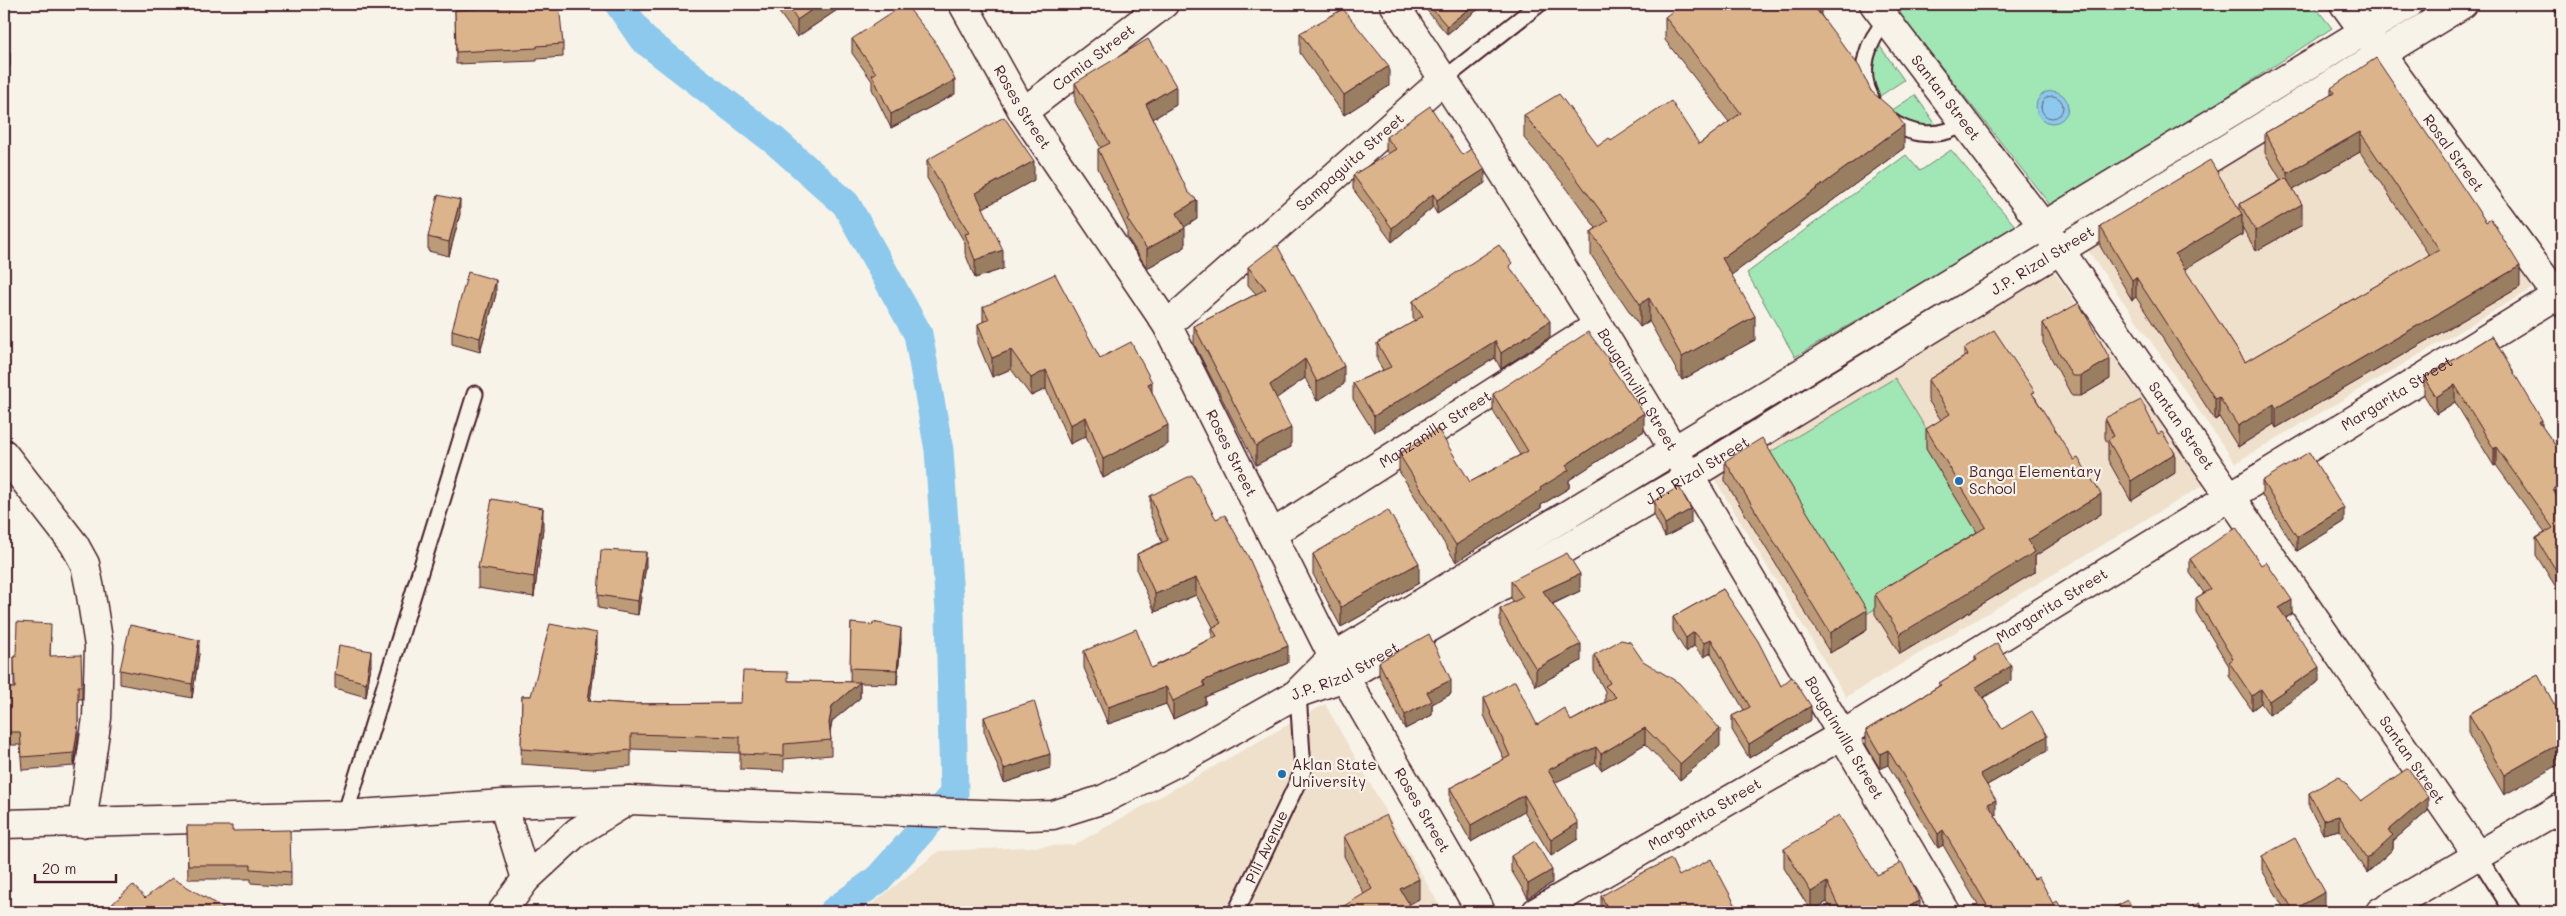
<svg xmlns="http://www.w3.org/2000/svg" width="2566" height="916" font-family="Mali,sans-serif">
	<rect width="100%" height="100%" fill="#f7f3e8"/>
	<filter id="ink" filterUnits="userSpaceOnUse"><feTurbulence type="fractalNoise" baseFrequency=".02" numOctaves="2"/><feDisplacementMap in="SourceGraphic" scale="10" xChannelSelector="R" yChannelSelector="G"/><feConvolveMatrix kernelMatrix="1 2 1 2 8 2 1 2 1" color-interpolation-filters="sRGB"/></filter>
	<g filter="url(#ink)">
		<path fill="#efe0cc" d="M2377,67l156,221 -298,175 -148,-214z
			M2051,268l153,217 -358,212 -132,-219z
			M1325,704l118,208h-581l77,-61 135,-6z"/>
		<path fill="#a0e7b5" stroke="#758370" d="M1892,4h421l19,24 -278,182z
			M1879,45l25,35 -27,18c-6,-20 -5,-33 2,-53z
			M1915,95l24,34h-19l-32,-16z
			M1951,150l65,77 -221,130 -48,-84 159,-118 14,16z
			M1895,378l98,160 -128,77 -98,-161z"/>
		<path fill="#8cc9ed" stroke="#72859f" d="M2036 107a16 16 0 1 1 32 0a16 16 0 1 1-32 0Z"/>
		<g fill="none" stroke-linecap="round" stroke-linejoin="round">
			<path stroke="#646379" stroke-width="1" d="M2041 107a11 11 0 1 1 22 0a11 11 0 1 1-22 0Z"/>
			<path stroke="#8cc9ed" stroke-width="29" d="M619,4l24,35 132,102 71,63 72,130 21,116 11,162 4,182 -77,86 -44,32"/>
			<defs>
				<g id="lane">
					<path d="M1444,79l95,-75"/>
					<path d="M1871,98c-14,-27 -4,-57 16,-78"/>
					<path d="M1887,118c23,19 53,21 78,5"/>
					<path d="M345,815l130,-421"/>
					<path d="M2478,856l35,56"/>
					<path id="s1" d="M1236,912l67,-141 -5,-78"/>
				</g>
				<g id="street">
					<path id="s2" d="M963,4l60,108 144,213 166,332 148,255"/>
					<path id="s3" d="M1394,4c196,295 373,603 552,908"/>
					<path id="s4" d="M1874,4l170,223 434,629"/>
					<path id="s5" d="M2344,4l218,298"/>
					<path id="s6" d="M1023,112l141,-108"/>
					<path id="s7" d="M1167,325l277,-246"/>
					<path d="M4,454l70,90 11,20 5,25 9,57 -2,72 -15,105"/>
					<path id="s8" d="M1272,534l325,-208"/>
					<path d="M4,824l341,-9 158,-11 126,-4"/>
					<path id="s9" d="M1536,912l306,-177 720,-443"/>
					<path d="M2380,912l182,-105"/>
				</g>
				<g id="secondary">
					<path d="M1300,690l33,-33 1076,-653"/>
					<path d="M503,804l23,75"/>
					<path id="s10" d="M502,912l24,-33 51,-47 52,-32 398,16 26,-1 51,-16 69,-35 125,-71 47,-16 345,-201 773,-472"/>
				</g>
			</defs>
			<use href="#lane" stroke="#4a1f2b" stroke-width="19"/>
			<use href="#street" stroke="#4a1f2b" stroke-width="31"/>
			<use href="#secondary" stroke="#4a1f2b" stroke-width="31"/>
			<use href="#lane" stroke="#f7f3e8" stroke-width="15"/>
			<use href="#street" stroke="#f7f3e8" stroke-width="28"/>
			<use href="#secondary" stroke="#f7f3e8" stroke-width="28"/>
		</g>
		<path fill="#bc9b78" stroke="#4a1f2b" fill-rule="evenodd" d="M773,4h73l-49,33z
			M1423,4h62l-38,30 -24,-28z
			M2550,4h12v12l-3,-5 -3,1z
			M455,10l108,34v13l-26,2v2l-81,3z
			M1821,15l50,76 33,57 -173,127 24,65 -73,40 -33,-59 -9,6 -49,-72v-23l5,-4 -31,-42 -41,-48v-23l74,31 13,-5 88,3 30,-22 -64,-82v-23z
			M1300,33l89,53 -45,29 -44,-62z
			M852,39l103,55 -64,34 -19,-39v-8l-20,-28z
			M1075,83l101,22 -23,14 44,100 -13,8 1,20 -38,21 -20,-31v-8l-29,-61v-19l3,-1 -26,-46z
			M2331,88l189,199 -244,141 -2,-4 -36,23 -19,-30 -4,3 -79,-123 -4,3 -32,-54v-20l140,-15v-7l41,-24 -16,-27v-20l66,-38zM2360,152l69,103 -184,107 -61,-93 58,-34v-8l14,24 46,-26 -9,-35z
			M1386,137l76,18 23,28 -48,31 -4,-7 -41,35 -39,-53v-14l35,-21 -2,-3z
			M927,160l107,20 -52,28 21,61 -28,9 -10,-25v-10l-38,-65z
			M460,214l-11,42 -21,-5v-14z
			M1248,267l96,117 -27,17 -12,-23 -29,20 15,49 -35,18 -62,-121v-18l62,-32 -8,-9z
			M1512,270l38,67 -49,32 -6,-11 -121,74 -21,-33v-16l30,-13 -6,-10v-17l38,-22 -2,-4v-16z
			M496,294l-16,58 -28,-8v-14z
			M983,307l117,51 52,34 16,52 -65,34 -17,-42 -16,8 -24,-55 -15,7 -20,-27 -19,8 -14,-34v-19l5,-2z
			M2043,323l67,56 -29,17h-9l-29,-53z
			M2492,336l50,91 20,28v45l-1,1 1,3v86l-3,2 -23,-37v-17l9,-5 -49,-68 -2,1 -39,-64 -19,12 -12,-19v-17z
			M1964,349l71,48 66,117 -66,42v16l-135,82 -25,-40v-20l102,-62 -51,-83v-20l15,-9 -13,-20v-20l36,-23z
			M1610,365l34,66 -75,49v8l-28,17v3l-85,54 -57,-91v-17l71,28 50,-27 -27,-44v-17z
			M2105,418l70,55 -44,28 -23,-41v-16l-3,-6z
			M1725,461l142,169 -37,23 -105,-172z
			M2262,481l82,41 -47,29 -35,-56z
			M1150,496l138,167 -83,34v7l-32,15 -7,-15 -58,20 -24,-56v-17l67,17 61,-30v-10l1,-1 -17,-32 -41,17 -18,-41v-17l25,-12 -12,-28z
			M1654,501l37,22 -26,14 -11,-22z
			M543,528l-9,69 -56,-9v-20z
			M1313,554l106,29 -78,44 -28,-53z
			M2190,559l102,55 -6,4 33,63 -50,34 -8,-12 -9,7 -23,-34v-10l-33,-54v-14l8,-5 -14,-20z
			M646,566l-8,49 -40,-7v-13z
			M1511,581l69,10 -27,13 28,57 -45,25 -36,-60v-17l14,-7 -3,-4z
			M1723,589l58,97 30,34 -62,38 -17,-28v-14l12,-6 -33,-57 -7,4 -10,-11 -8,6 -13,-21v-14z
			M851,623l50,19 -4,42 -37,-1v15l-28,23 -2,11 1,8v15l-47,4v12l-44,-2v-16l-109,-4v17l-40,3 -70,-5 1,-68h9l66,-47 -7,52 41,3 110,-1 47,-22 62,1z
			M51,637l-1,19 32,30v13h-4v40l-4,27 -52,4 -2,-25h-16v-57h10v-31h2z
			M199,654l-7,44 -72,-14v-14z
			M1594,655l49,6 77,85 -40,34 -35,-36 -44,26 -5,-7 -41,19 23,57 -27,17 -27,-45 -53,31 -21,-38v-16l54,-29 -20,-44v-17l53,27 34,-4 34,-19v-11l-11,-20z
			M1975,656l36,25 -28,17 19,31 45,22 -60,34 9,30h-1l39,64 19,25 11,8h-82l-39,-67 -5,3 -50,-83 -8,4 -14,-24v-15l73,-44v-3l36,-22z
			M1379,662l72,32 -19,10v11l-27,14 -26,-53z
			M371,665l-5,32 -31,-9v-14z
			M2538,675l-34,120 -35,-60v-21z
			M984,717l66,51 -46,15 -20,-52z
			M2309,793l52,8 67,10 -35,30v8l-26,24 -28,-43 -16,4 -14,-27z
			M187,826l45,5 59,41v14l-40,-3v-4h-63z
			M1344,836l75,63 -10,5 -45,-10 -20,-38z
			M1784,849l93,26 43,37h-88l-5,-10 -16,9 -27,-43z
			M1511,856l41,27 -24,15 -17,-28z
			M2262,856l63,50 -10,6h-29l-24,-42z
			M1679,876l56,36h-134v-16z
			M145,898l85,14h-121v-5z"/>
		<path fill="#997e62" stroke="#4a1f2b" d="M820,4h26l-49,33v-17z
			M1475,4h10l-38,30v-8z
			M2556,4h3v7l-3,1z
			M1821,5v23l-5,-19z
			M10,52v14l-6,6v-13z
			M1389,66v20l-45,29v-20z
			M955,80v14l-64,34v-14z
			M1176,86v19l-30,18v-19z
			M1904,125v23l-182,134v-24z
			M2360,132v20l-72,41v-20z
			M1034,161v19l-58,32v-19z
			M1485,169v14l-48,31v-14z
			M1433,194v13l-41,35v-14z
			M460,200v14l-11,42v-14z
			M1197,200v19l-20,13v-19z
			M2302,204v21l-46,26v-20z
			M2242,214v21l-67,40v-21z
			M1185,228v19l-38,21v-19z
			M1003,250v19l-28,9v-18z
			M2520,266v21l-244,141v-20z
			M2136,277v20l-4,3v-20z
			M496,280v14l-16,58v-14z
			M1649,298v23l-9,6v-23z
			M1755,316v24l-73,40v-23z
			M1550,321v16l-49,32v-16z
			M1495,341v17l-121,74v-16z
			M1011,350v19l-19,8v-19z
			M1305,359v19l-35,25v-18z
			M2110,359v20l-29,17v-20z
			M1344,366v18l-27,17v-19z
			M1046,370v19l-15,7v-18z
			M1152,382v19l-4,-17z
			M2455,385v17l-19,12v-17z
			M2219,397v20l-4,3v-21z
			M2274,404v20l-36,23v-21z
			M1644,413v18l-75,49v8l-28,17v3l-85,54v-17l84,-57 26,-23z
			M1086,417v19l-16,8v-19z
			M2542,420v17l-3,-15z
			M1168,425v19l-65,34v-19z
			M1291,428v19l-35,18v-19z
			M2496,447v18l-2,1v-17z
			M2175,453v20l-44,28v-20z
			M2562,483v17l-9,6v-17z
			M2101,494v20l-66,42v16l-135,82v-20l128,-94z
			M543,508v20l-9,69v-20z
			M2344,508v14l-47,29v-14z
			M1691,509v14l-26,14v-13z
			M646,552v14l-8,49v-14z
			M1419,563v20l-78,44v-20z
			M2562,573v17l-3,2v-17z
			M1580,574v17l-37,17v-17z
			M1196,578v17l-41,17v-18z
			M2292,600v14l-13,8v-14z
			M1867,610v20l-37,23v-20z
			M901,628v14l-4,42v-14z
			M1694,632v14l-8,6v-14z
			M597,633v16l-9,67v-15z
			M1711,639v14l-7,4v-14z
			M199,640v14l-7,44v-14z
			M1581,644v17l-45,25v-17z
			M1288,646v17l-83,34v7l-32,15v-18l30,-20z
			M371,651v14l-5,32v-14z
			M2011,666v15l-35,21v-15z
			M2319,667v14l-50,34v-14z
			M1451,680v14l-19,10v11l-27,14v-14l22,-23z
			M860,682v16l-28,23 -3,17v-15l3,-17z
			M1166,687v17l-58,20v-17z
			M2261,689v14l-9,7v-14z
			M1811,706v14l-62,38v-14z
			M78,726v13l-4,27v-13z
			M1645,728v16l-44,26v-16z
			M1720,729v17l-40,34v-16z
			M2047,736v15l-67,38v-15z
			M2562,742v21l-58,32v-20z
			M1596,747v16l-48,23v-16z
			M1888,750v15l-8,4v-15z
			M1050,754v14l-46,15v-14z
			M1524,795v16l-53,31v-17z
			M2428,797v14l-35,30v8l-26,24v-14l21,-28z
			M1996,800v15l-8,4v-15z
			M2339,816v14l-16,4v-14z
			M1578,823v16l-27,17v-16z
			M1943,830v15l-5,3v-14z
			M1552,870v13l-24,15v-14z
			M1419,879v20l-19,10v-20z
			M1827,882v20l-16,9v-19z
			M2325,892v14l-10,6h-22v-2z
			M1920,901v11h-24z
			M1735,904v8h-15z"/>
		<path fill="#dbb48c" stroke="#4a1f2b" d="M559,4l4,40 -26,2v2l-81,4 -1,-42z
			M786,4h34l-23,16z
			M905,4l29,36 21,40 -64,34 -19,-39 4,-2 -24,-34z
			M1428,4h47l-28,22z
			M1682,4h138l1,1 -5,4 43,57 12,25 22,19 11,15 -182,133 33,58 -73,41 -33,-59 -9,6 -49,-72 17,-11 -43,-58 -41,-48 35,-21 39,52 11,-8 2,3 60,-40 28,43 42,-31 -76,-96z
			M1343,9l46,57 -45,29 -44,-62z
			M1148,39l28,47 -30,18 42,88 9,8 -20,13 8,15 -38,21 -20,-30 3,-2 -32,-68 12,-6 -35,-60z
			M4,46l6,6 -6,7z
			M2376,58l110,164 5,-3 29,47 -244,142 -2,-4 -36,22 -19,-29 -4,2 -79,-122 -4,3 -32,-54 110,-66 32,54 -67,40 70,108 194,-113 -79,-117 -72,41 -23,-40 69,-40 -3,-5z
			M1430,106l32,49 9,-6 14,20 -48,31 -4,-6 -41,34 -39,-53 43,-26 -10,-12z
			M1004,117l30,44 -58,32 27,57 -28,10 -10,-26 4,-1 -42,-73z
			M2286,178l16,26 -46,27 -16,-27z
			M438,195l22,5 -11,42 -21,-5z
			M1277,245l67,121 -27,16 -12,-23 -35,26 21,43 -35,18 -62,-120 72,-37 -18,-22z
			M1499,245l13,18 -3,3 41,55 -49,32 -6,-12 -121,75 -21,-33 38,-16 -14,-24 46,-27 -10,-15z
			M468,272l28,8 -16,58 -28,-8z
			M1055,274l45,84 31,-16 21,40 -4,2 20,41 -65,34 -17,-42 -16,8 -24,-55 -15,8 -20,-28 -19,8 -14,-34 11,-5 -6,-12z
			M2079,303l31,56 -29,17h-9l-29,-53z
			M1994,330l41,62 -3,1 42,67 4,-2 23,36 -73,46 7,12 -135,82 -25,-40 111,-67 -60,-98 24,-15 -22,-34 40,-25 -4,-6z
			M1588,332l22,29 -2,1 36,51 -78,52 3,5 -29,18 1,2 -85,55 -57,-91 39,-25 32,53 58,-31 -35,-57z
			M2492,336l50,84 -3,2 23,33v28l-9,6 9,15v69l-3,2 -23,-37 17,-10 -57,-81 -2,2 -39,-64 -19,12 -12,-19z
			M2141,400l17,34 4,-2 13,21 -44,28 -23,-41 6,-4 -9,-18z
			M1762,438l105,172 -37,23 -105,-172z
			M2309,452l35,56 -47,29 -35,-56z
			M1192,475l24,44 9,-4 23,41 40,90 -85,35 2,5 -32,15 -7,-14 -58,20 -24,-56 52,-22 15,39 66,-32 -5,-8 9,-5 -25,-45 -41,16 -18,-40 31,-14 -18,-44z
			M1679,487l12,22 -26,15 -11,-23z
			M492,499l51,9 -9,69 -56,-9z
			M1388,510l31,53 -78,44 -28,-53z
			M2236,527l25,38 5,-3 26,38 -13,8 40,59 -50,34 -8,-12 -9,7 -23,-34 4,-3 -37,-61 15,-9 -21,-30z
			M601,550l45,2 -8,49 -40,-6z
			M1567,553l13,21 -37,17 38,53 -45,25 -36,-60 23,-12 -12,-16z
			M1723,589l35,52 23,45 11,-9 19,29 -62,38 -17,-28 18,-9 -39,-68 -7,4 -10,-11 -8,6 -13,-21z
			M17,622l34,2 -1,32 31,-1 1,31h-4v40l-4,27 -52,4 -2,-25h-16v-44h11l-1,-31h2z
			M873,622l28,6 -4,42 -47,-2 1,-45 22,2z
			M550,624l47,9 -9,68 43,3 110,-1 2,-32 45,1v9l72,1 -28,24 -3,17 2,17 -47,4v12l-44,-2v-17l-109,-3v16l-40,4 -70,-5 1,-53h9z
			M130,625l69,15 -7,44 -72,-14z
			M1429,634l22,46 -24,12 5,9 -27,14 -26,-53z
			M1621,640l9,2 13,19 36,22 41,46 -40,35 -35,-36 -44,26 -5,-7 -48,23 30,53 -27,17 -27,-45 -53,30 -21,-37 60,-32 -26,-58 31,-17 22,44 27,-17 7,13 45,-24 -11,-11 5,-3 -16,-28z
			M1997,643l14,23 -35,21 26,42 30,-18 15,25 -67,38 16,26 -8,4 46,75 5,-2 14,27 4,-3 7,11h-73l-48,-82 -5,4 -50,-84 -8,4 -14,-24 75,-45 -2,-2 38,-23 -2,-4z
			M339,645l32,6 -5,32 -31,-9z
			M2538,675l24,43v24l-58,33 -35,-61z
			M1034,701l16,53 -46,15 -20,-52z
			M2408,768l20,29 -40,34 5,4 -26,24 -28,-43 -16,4 -14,-27 30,-17 22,25z
			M1386,815l33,64 -19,10 14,23h-80l38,-23 -28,-53z
			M1839,815l38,60 25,-12 18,38 -24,11h-55l-14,-30 -16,10 -27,-43z
			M187,826h45v5l58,-1 1,42 -40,-3v-4h-63z
			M2295,838l30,54 -32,18 -31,-54z
			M1535,841l17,29 -24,14 -17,-28z
			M1671,859l8,17 32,-17 24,45 -15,8h-110l-9,-16 37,-21z
			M172,878l58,34h-116l-5,-5 24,-22 12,13z
			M2128,900l6,12h-29z
			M2199,903l4,9h-23z"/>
	</g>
	<g fill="#1f6fb2" stroke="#f7f3e8" stroke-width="2">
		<circle cx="1959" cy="481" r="5"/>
		<circle cx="1282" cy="774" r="5"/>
	</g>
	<g text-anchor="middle" stroke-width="4.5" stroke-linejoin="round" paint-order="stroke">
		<g font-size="15" fill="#4a1f2b" stroke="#f7f3e8">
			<text dy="5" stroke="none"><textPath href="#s6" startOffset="89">Camia Street</textPath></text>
			<text dy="5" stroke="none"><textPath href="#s4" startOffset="118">Santan Street</textPath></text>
			<text dy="5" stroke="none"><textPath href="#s2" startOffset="119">Roses Street</textPath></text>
			<text dy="5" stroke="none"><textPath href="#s5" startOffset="185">Rosal Street</textPath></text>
			<text dy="5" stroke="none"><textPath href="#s7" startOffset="245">Sampaguita Street</textPath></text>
			<text dy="5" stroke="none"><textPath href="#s10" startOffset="1732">J.P. Rizal Street</textPath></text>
			<text dy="5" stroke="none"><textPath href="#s3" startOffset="456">Bougainvilla Street</textPath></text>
			<text dy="5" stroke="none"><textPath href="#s9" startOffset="1005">Margarita Street</textPath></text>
			<text dy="5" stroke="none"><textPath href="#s4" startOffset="522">Santan Street</textPath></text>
			<text dy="5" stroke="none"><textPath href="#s8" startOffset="194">Manzanilla Street</textPath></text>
			<text dy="5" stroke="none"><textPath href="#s2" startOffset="524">Roses Street</textPath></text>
			<text dy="5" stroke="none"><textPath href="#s10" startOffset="1328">J.P. Rizal Street</textPath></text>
			<text dy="5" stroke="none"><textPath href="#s9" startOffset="600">Margarita Street</textPath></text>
			<text dy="5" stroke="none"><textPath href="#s10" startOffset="922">J.P. Rizal Street</textPath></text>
			<text dy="5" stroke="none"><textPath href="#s3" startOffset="861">Bougainvilla Street</textPath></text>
			<text dy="5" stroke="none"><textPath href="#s4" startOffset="928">Santan Street</textPath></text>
			<text dy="5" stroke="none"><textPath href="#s2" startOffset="929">Roses Street</textPath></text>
			<text dy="5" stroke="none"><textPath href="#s9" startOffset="195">Margarita Street</textPath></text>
			<text dy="5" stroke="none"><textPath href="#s1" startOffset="72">Pili Avenue</textPath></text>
		</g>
		<g font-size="15" fill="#4a1f2b" stroke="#f7f3e8" text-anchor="start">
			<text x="1969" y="477">Banga Elementary<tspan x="1969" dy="17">School</tspan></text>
			<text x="1292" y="770">Aklan State<tspan x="1292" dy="17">University</tspan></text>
		</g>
	</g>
	<rect width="2566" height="916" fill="none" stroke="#f7f3e8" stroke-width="20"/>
	<rect x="10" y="10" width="2546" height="896" fill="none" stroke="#4a1f2b" stroke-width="2" filter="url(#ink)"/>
	<path d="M35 874v8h81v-8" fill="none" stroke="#4a1f2b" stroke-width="2.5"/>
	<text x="42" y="874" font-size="15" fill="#4a1f2b" stroke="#f7f3e8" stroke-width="4" paint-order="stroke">20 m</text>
</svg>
